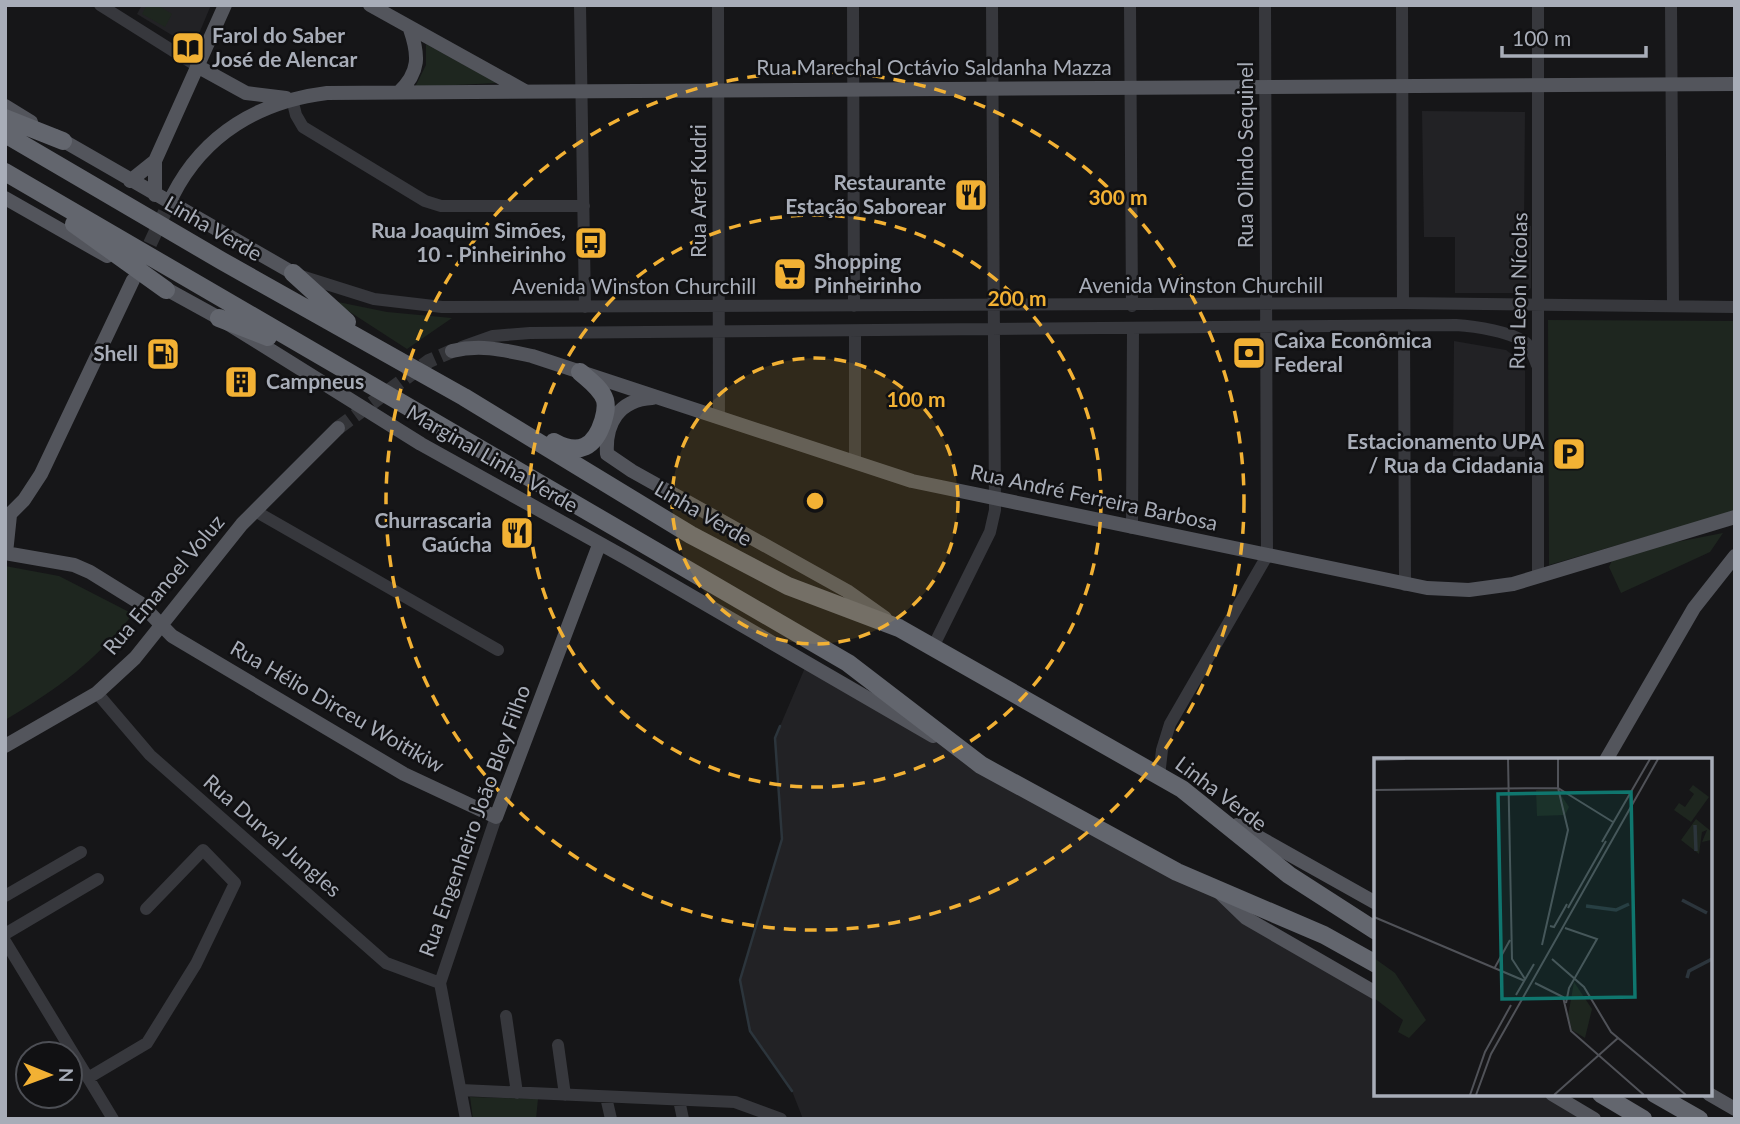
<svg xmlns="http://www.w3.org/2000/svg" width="1740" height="1124" font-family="Lato,sans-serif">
	<rect width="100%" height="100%" fill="#161618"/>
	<path fill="#222225" d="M142,5h69l-13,31 -11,3 -8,7 -3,-1 -1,-8 -38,-23z
		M1422,111l103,1 -1,113 7,1v62l-6,5h-70v-56h-31z
		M1454,341l52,9 16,12 3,9v86l-72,-1z
		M807,663l351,198 88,57 130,75v101h176l42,25h-791l-11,-28 -42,-60 -10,-51 42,-141 -7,-101z"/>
	<path fill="#1e261f" d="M147,5h10l15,9 -7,13 -23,-13z
		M426,44l71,39 -82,4 11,-22z
		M333,301l54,11 65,6 -45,31z
		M1548,320l187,1v190l-186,54z
		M1723,533l-13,19 -89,41 -12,-26 6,-13z
		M5,566l54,10 74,38c-39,48 -75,75 -128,106z
		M470,1097l68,2 -2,20h-63z"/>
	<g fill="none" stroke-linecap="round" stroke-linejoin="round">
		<path stroke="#2c353c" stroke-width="2.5" d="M780,726l-5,12 7,101 -42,141 10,51 42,60"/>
		<path stroke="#333438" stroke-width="14" stroke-dasharray="14 7" stroke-linecap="butt" d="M141,263l32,-68
			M338,428l91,-67 23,-10"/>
		<path stroke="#37383d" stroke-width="12" d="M100,5l97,61
			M580,5l5,302
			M718,5l1,413
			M853,5l1,301
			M1130,5l2,301
			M1402,5l1,298
			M1671,5l2,301
			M292,99l4,16 7,12 122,74 16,5h143
			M301,276l73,23 68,8 961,-4 332,4
			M1404,326l1,259
			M855,332v131
			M462,347l31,-11 37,-3 926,-8c18,1 58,7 71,19 5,6 7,14 10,21
			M255,511l243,139
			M1132,528l1,-198
			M1538,576v-571
			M933,647l57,-115 5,-22 -3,-505
			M97,693l53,62 236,208 54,20
			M1159,776l3,-26 8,-26 97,-168 -2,-551
			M5,896l76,-44
			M5,934l93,-55
			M5,941l108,178
			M506,1016l11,77
			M558,1045l7,50
			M88,1078l59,-35 49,-79 39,-81 -32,-33 -57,59
			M461,1090l274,12 46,17
			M606,1097l5,22
			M679,1100l4,19
			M466,1119l-26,-136 56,-166"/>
		<path stroke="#53555c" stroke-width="14" d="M370,5l155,86
			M197,66l49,27 40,5
			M399,92c21,-20 20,-37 11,-63
			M5,106l26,16
			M55,136l238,137
			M130,181l25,-20
			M155,195v-34l70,-156
			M173,195c31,-61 87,-94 154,-102l1408,-9
			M5,198l102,58
			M159,285l60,33 202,126 205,114 307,178
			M452,351c29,-7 52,-1 80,5l380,125 515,107 42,2 44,-6 222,-67
			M652,398c-33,2 -47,25 -45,56l25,17 215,120 38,27
			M5,519l19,-19 17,-26 92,-194
			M5,553l69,12 16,7 50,31 32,33 232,138 92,43 103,-272
			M6,553l4,-38
			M5,746l92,-53 38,-35 107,-134 96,-96
			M1606,760l88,-152 41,-52
			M1237,825l139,78
			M1218,891l28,27 130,75
			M1552,1094l42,25
			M1709,1094l26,15"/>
		<path stroke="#63666e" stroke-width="18" d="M5,118l58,23
			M5,134l217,127 242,136 227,138 97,51 111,42 283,161 107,86 87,56
			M5,172l843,491 133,102 196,107 147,63 52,29
			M74,224l92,66
			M293,273l54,49
			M219,318l49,19
			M554,442c25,14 41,5 49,-21 2,-7 4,-13 2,-21 -4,-12 -16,-20 -25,-28
			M1601,1094l42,25
			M1655,1094l44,25"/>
	</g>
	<circle cx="815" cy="501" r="143" fill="#f2b134" fill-opacity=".12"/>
	<g fill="none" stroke="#f2b134" stroke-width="3.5" stroke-dasharray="12 9">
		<circle cx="815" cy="501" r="143"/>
		<circle cx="815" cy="501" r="286"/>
		<circle cx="815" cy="501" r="429"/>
	</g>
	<defs>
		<symbol id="library-square" viewBox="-11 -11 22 22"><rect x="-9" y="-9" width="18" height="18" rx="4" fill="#f2b134" stroke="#111113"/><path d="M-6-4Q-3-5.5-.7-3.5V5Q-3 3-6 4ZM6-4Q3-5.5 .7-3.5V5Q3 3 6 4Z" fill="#111"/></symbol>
		<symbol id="restaurant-square" viewBox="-11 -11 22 22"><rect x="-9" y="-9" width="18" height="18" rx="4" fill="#f2b134" stroke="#111113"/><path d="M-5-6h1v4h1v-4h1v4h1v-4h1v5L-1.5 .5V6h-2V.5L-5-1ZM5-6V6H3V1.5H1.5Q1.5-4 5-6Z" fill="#111"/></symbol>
		<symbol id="bus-square" viewBox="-11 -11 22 22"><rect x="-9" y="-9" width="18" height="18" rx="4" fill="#f2b134" stroke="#111113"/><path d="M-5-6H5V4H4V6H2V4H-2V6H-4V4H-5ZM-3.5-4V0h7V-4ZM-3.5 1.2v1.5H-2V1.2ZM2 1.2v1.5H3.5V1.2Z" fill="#111"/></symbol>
		<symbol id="supermarket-square" viewBox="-11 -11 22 22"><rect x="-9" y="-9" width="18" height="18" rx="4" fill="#f2b134" stroke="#111113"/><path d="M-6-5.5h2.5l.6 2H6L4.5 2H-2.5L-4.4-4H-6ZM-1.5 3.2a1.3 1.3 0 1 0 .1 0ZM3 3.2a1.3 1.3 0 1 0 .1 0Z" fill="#111"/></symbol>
		<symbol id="bank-square" viewBox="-11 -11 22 22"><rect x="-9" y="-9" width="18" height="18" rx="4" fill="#f2b134" stroke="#111113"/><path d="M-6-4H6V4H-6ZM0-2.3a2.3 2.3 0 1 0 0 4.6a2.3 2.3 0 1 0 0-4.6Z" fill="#111"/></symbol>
		<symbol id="fuel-square" viewBox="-11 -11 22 22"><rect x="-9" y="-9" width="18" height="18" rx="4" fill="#f2b134" stroke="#111113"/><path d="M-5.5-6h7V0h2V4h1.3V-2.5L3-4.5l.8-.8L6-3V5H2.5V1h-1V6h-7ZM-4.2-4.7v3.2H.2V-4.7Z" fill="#111"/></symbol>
		<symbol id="building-square" viewBox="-11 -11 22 22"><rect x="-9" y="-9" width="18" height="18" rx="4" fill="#f2b134" stroke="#111113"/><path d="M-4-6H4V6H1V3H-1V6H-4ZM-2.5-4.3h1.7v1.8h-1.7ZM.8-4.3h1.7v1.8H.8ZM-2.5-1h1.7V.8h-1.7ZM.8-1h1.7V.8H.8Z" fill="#111"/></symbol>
		<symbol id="parking-square" viewBox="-11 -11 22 22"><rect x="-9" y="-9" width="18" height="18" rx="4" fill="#f2b134" stroke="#111113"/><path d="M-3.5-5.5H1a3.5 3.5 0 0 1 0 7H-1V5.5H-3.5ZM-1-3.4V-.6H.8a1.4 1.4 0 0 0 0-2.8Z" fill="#111"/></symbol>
	</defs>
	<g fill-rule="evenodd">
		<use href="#library-square" x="169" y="29" width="38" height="38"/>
		<use href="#restaurant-square" x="952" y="176" width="38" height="38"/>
		<use href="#bus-square" x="572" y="224" width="38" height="38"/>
		<use href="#supermarket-square" x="771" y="255" width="38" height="38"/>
		<use href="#bank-square" x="1230" y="334" width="38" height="38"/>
		<use href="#fuel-square" x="144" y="335" width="38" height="38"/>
		<use href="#building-square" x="222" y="363" width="38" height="38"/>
		<use href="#parking-square" x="1550" y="435" width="38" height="38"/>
		<use href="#restaurant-square" x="498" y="514" width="38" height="38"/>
	</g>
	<g text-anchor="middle" stroke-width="5" stroke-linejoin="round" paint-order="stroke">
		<g font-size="21" font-weight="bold" fill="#a8adb8" stroke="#111113" text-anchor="end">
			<text x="212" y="43" text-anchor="start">Farol do Saber<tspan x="212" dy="24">José de Alencar</tspan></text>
			<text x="946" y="190">Restaurante<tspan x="946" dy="24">Estação Saborear</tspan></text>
			<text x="566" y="238">Rua Joaquim Simões,<tspan x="566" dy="24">10 - Pinheirinho</tspan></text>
			<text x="814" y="269" text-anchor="start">Shopping<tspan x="814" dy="24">Pinheirinho</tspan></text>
			<text x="1274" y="348" text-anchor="start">Caixa Econômica<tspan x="1274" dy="24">Federal</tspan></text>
			<text x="138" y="361">Shell</text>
			<text x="266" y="389" text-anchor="start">Campneus</text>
			<text x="1544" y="449">Estacionamento UPA<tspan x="1544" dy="24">/ Rua da Cidadania</tspan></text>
			<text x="492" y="528">Churrascaria<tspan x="492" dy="24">Gaúcha</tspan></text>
		</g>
		<g font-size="21" fill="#a8adb8" stroke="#111113">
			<text x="934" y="75">Rua Marechal Octávio Saldanha Mazza</text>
			<text transform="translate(1246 155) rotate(-90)" y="7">Rua Olindo Sequinel</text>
			<text transform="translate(699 191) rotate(-90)" y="7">Rua Aref Kudri</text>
			<text transform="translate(213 229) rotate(30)" y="7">Linha Verde</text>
			<text x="1201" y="293">Avenida Winston Churchill</text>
			<text x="634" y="294">Avenida Winston Churchill</text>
			<text transform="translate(1519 291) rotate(-89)" y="7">Rua Leon Nícolas</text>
			<text transform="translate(492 459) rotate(30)" y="7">Marginal Linha Verde</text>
			<text transform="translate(1094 498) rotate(12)" y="7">Rua André Ferreira Barbosa</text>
			<text transform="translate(703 514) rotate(30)" y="7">Linha Verde</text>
			<text transform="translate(164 585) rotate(-50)" y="7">Rua Emanoel Voluz</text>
			<text transform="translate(337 707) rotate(30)" y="7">Rua Hélio Dirceu Woitikiw</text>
			<text transform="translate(1221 794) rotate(37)" y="7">Linha Verde</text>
			<text transform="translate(475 821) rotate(-70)" y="7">Rua Engenheiro João Bley Filho</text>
			<text transform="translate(272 836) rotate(41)" y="7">Rua Durval Jungles</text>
		</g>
	</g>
	<g transform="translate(1374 758)">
		<rect width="338" height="338" fill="#161618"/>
		<path d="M319,27l16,12 -18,25 -17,-12 5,-7 6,4 9,-13 -5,-4zM183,31l12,18 -4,8 -28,1 -1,-26zM322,61l16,13 -1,8 -9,2 5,-12 -5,2 -3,22 -18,-14zM0,200l21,15 31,47 -17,18 -11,-6 5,-12 -29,-22zM200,224l18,27 -7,29 -13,-8 -4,-14z" fill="#1e261f"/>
		<path fill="none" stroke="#2c353c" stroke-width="3.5" d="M321,67l1,26M308,142l25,13M212,148l30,4 13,-6M313,220l2,-7 23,-12"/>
		<path fill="none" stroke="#505258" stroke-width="2" d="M134,1l4,200 13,20M0,2l31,-1M0,32l184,-2 55,34M228,84l48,-83M194,150l38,-67M0,159l151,64M176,168l4,1 13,-23M191,170l32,11 -28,49 -3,15M168,187l26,-115 -10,-42v-29M178,201l32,28 27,45 75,63M120,211l16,-29M161,225l28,14 8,34 73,64M142,237l18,-31M96,337l15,-43 26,-47M102,337l15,-41 167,-295M180,337l64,-57"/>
		<path fill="#0f766e" fill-opacity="0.15" stroke="#0f766e" stroke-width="3.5" d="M257,34l4,205 -133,2 -4,-205z"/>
		<rect width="338" height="338" fill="none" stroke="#a8adb8" stroke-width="3.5"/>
	</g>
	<circle cx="815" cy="501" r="10" fill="#f2b134" stroke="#111113" stroke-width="3.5"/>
	<g font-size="21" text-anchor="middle" font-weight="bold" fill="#f2b134" stroke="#111113" stroke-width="5" stroke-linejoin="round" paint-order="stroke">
		<text x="1118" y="205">300 m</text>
		<text x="1017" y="306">200 m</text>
		<text x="916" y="407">100 m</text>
	</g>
	<rect width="1740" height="1124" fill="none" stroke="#a8adb8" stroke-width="14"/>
	<g transform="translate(49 1075) rotate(91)"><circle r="33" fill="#111113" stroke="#4d4f55" stroke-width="2"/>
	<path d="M0-5L12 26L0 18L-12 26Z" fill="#f2b134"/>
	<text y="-10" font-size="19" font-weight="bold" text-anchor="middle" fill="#a8adb8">N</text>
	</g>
	<path d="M1502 46v10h144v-10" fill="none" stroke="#a8adb8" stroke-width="3.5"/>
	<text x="1512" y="46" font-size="21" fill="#a8adb8" stroke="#111113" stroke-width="5" paint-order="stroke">100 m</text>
</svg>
